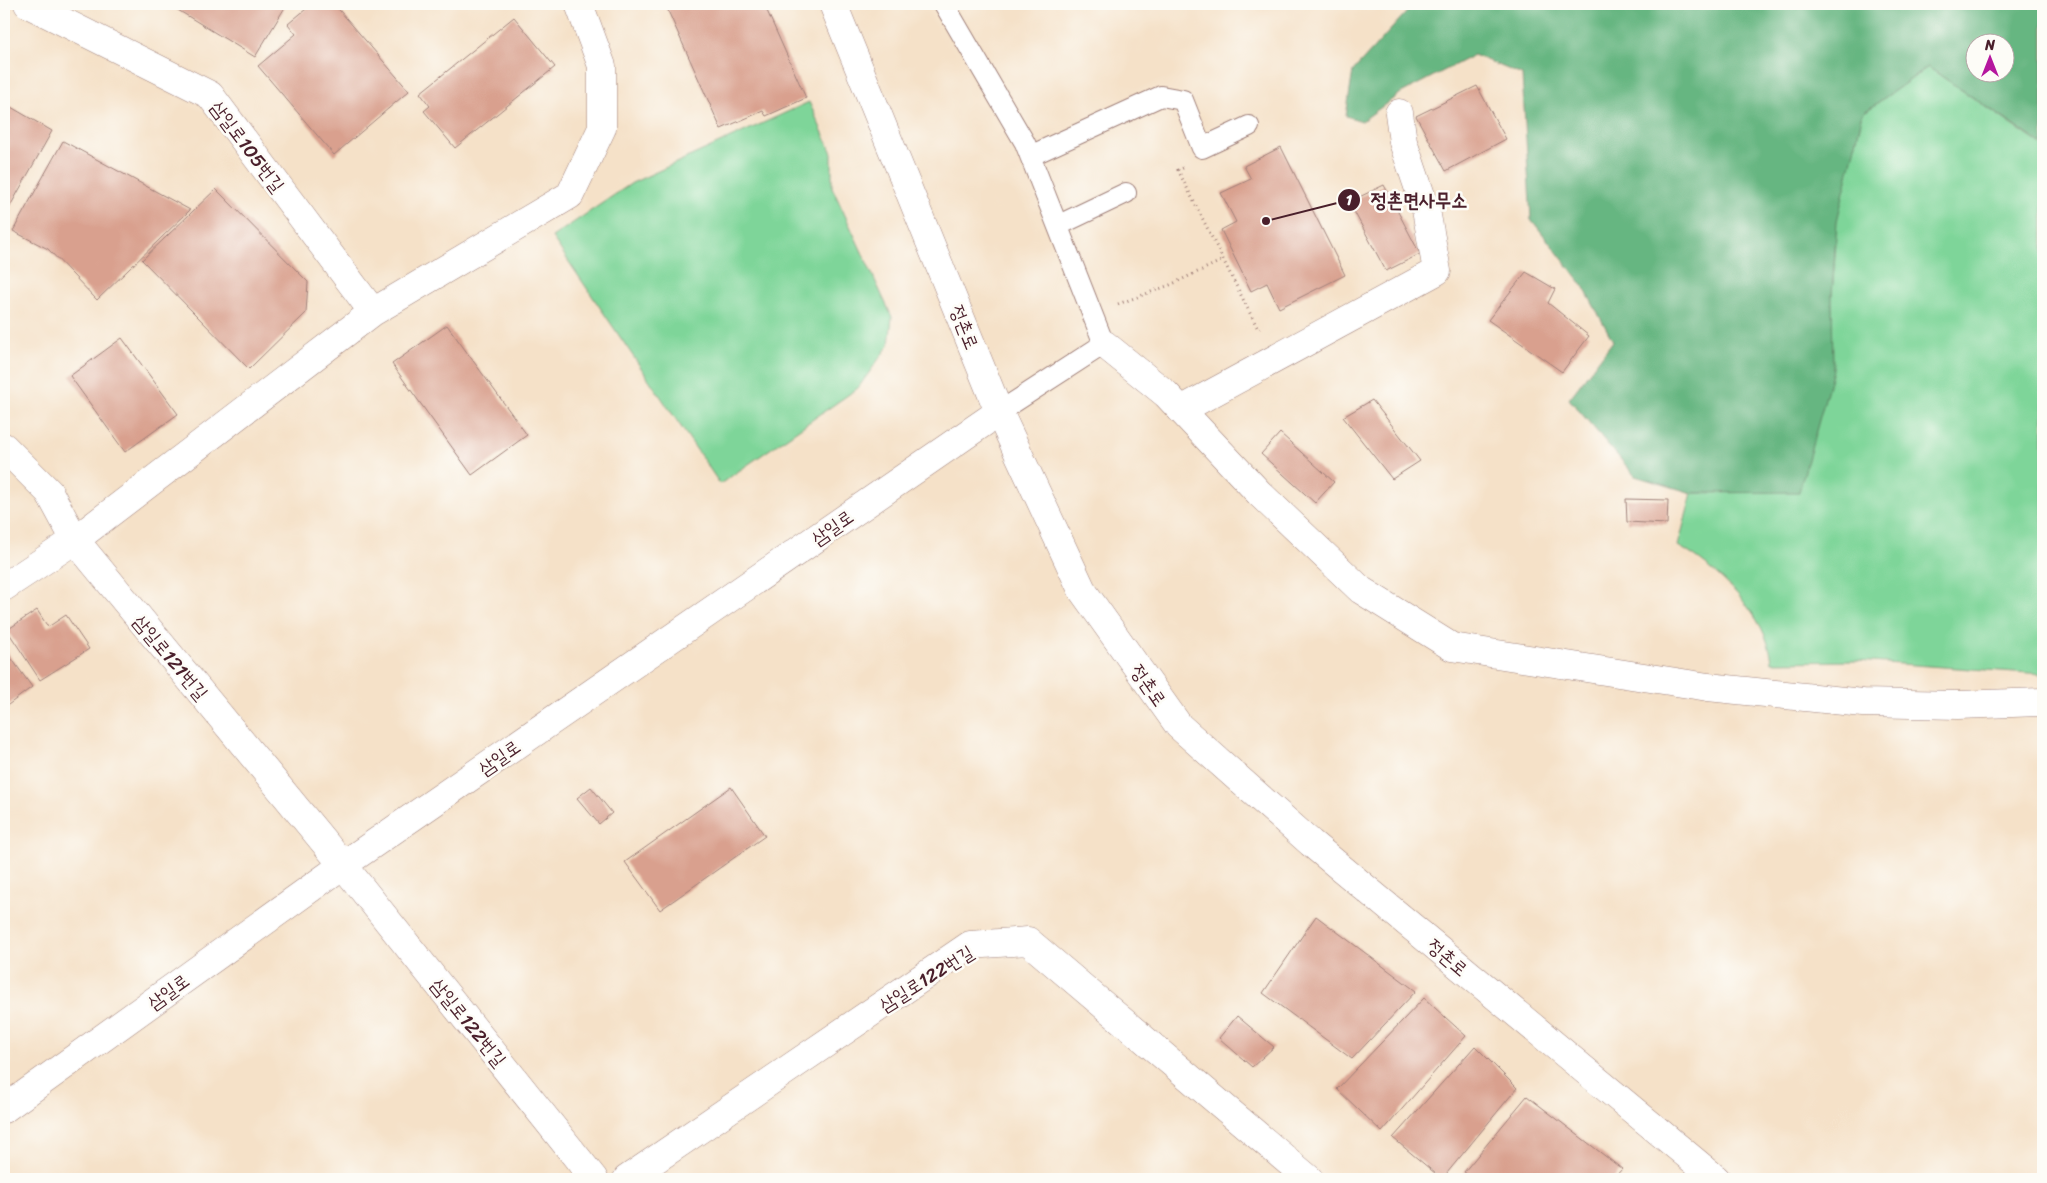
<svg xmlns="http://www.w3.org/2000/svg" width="2047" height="1183" font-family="Sriracha,'Poor Story',sans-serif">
	<rect width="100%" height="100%" fill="#fdfcf7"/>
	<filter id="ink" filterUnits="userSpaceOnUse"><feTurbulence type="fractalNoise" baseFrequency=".02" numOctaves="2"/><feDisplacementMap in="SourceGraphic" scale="10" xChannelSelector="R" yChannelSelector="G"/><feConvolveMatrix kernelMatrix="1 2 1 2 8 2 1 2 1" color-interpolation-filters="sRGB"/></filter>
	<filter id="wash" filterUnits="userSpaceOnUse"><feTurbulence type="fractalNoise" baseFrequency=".0096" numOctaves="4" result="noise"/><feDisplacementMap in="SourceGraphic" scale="20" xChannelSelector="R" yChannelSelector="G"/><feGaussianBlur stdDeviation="1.12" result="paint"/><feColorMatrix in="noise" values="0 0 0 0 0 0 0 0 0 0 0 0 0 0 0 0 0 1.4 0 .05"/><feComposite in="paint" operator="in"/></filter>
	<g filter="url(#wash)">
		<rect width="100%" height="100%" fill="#f5e1c8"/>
		<path fill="#7ed599" stroke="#647a62" d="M1928,67l115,79v528l-186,-13 -85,1c-4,-46 -55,-94 -94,-116l14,-53 107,-2 33,-196 4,-52 -42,-25 62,-75 7,-30z
			M809,102l23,51v34l60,130 -3,28 -31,43 -138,96 -168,-247 80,-54z"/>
		<path fill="#66b681" stroke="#586a56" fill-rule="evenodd" d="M1414,4h629v141l-115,-78 -65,46 -26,108 -5,74 1,75 -34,122 -107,1 -57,-17 -66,-77 44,-58 -31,-57 -51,-65 -9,-144 -48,-20 -73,38 -39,28 -16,-5 7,-45zM1974,42h30v30h-30z"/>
		<g id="blocks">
			<path fill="#d9a08e" d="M168,4h119l-32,53z
				M312,4h22l75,87 -75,64 -76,-89 38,-32 -8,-10z
				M665,4h99l42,94 -40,18 -3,-5 -42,18z
				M514,17l41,50 -100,81 -31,-37 6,-5 -10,-13z
				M1477,86l29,53 -60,32 -30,-55z
				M4,103l48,28 -48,86z
				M63,141l127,69 -93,90 -49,-51 -35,-18z
				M1281,147l64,128 -66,33 -12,-25 -16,8 -30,-61 15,-8 -15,-29 30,-14 -7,-13z
				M1384,185l36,69 -34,17 -37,-69z
				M216,189l92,93 -2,31 -57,56 -107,-109z
				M1526,272l29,17 -7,14 41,33 -27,36 -74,-52z
				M447,325l80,110 -55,40 -80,-111z
				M122,338l56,76 -53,38 -55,-76z
				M1372,400l48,61 -28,18 -49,-62z
				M1280,433l54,49 -19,21 -54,-49z
				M1626,499l42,1 -1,24 -40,-2z
				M37,610l11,17 18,-12 23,34 -49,31 -33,-50z
				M4,648l28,39 -28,21z
				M591,787l21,26 -13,11 -22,-26z
				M731,787l34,49 -105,74 -35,-48z
				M1316,916l100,75 -64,68 -89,-66z
				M1424,998l42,38 -84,96 -45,-43z
				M1237,1016l37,31 -22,20 -33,-29z
				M1475,1046l42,42 -75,91 -49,-41z
				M1527,1096l95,73 -9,10h-139l-10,-7z"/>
		</g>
	</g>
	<g filter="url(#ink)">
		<use href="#blocks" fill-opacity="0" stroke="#a0807a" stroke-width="1"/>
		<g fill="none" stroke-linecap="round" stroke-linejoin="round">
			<defs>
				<path id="lane" d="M944,4l81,139 79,201 -105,68
					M1030,156l131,-60 22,4 19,48 47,-22
					M1059,225l67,-32"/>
				<path id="street" d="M28,4l182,91 163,217
					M1104,344l62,50 94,100 101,96 91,57 256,40 155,16 95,2 85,-3
					M1181,410l256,-139 -11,-61 -23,-68 -4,-29
					M4,447l45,45 26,48 268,325 251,314
					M4,587l71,-47 298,-228 197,-117 32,-67v-62l-23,-62
					M4,1109l339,-244 656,-453
					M627,1179l343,-234 58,-4 281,238"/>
				<path id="secondary" d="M833,4l166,408 83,178 97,136 132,117 405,336"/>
			</defs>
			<use href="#lane" stroke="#a0807a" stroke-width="22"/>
			<use href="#street" stroke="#a0807a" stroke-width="29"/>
			<use href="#secondary" stroke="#a0807a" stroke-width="29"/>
			<path stroke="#a0807a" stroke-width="3" stroke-dasharray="1 4" stroke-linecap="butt" d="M1183,168l-5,2 80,159 2,-1
				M1118,304l52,-19 53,-25"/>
			<use href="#lane" stroke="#fff" stroke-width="20"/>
			<use href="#street" stroke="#fff" stroke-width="28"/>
			<use href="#secondary" stroke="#fff" stroke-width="28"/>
		</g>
	</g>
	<g text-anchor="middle" stroke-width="5" stroke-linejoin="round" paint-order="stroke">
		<g font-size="19" fill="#4a1f2b" stroke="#fdfcf7">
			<text transform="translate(248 146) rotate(53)" y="7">삼일로105번길</text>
			<text transform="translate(965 327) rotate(68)" y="7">정촌로</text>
			<text transform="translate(832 527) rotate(-35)" y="7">삼일로</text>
			<text transform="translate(171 657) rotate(50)" y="7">삼일로121번길</text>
			<text transform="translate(1149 685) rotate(55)" y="7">정촌로</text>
			<text transform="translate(499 757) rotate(-35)" y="7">삼일로</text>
			<text transform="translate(1448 957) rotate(40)" y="7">정촌로</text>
			<text transform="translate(926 978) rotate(-32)" y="7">삼일로122번길</text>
			<text transform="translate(168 991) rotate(-36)" y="7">삼일로</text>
			<text transform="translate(469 1022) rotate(51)" y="7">삼일로122번길</text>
		</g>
	</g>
	<path fill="none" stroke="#4a1f2b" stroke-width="2" d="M1266 221L1349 200"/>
	<g fill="#4a1f2b" stroke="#fdfcf7" stroke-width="2">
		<circle cx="1266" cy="221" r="5"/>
		<circle cx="1349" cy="200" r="12"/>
	</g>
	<g font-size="15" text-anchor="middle" font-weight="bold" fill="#fff">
		<text x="1349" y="205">1</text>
	</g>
	<g font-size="20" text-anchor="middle" font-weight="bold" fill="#4a1f2b" stroke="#fdfcf7" stroke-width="5" stroke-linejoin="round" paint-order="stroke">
		<text x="1419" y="207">정촌면사무소</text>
	</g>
	<rect width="2047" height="1183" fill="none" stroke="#fdfcf7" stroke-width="20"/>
	<g transform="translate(1990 58)"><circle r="24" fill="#fdfcf7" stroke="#b5a4a5"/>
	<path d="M0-4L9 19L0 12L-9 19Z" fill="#b5179e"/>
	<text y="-8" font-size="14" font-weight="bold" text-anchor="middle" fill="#4a1f2b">N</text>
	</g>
</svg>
